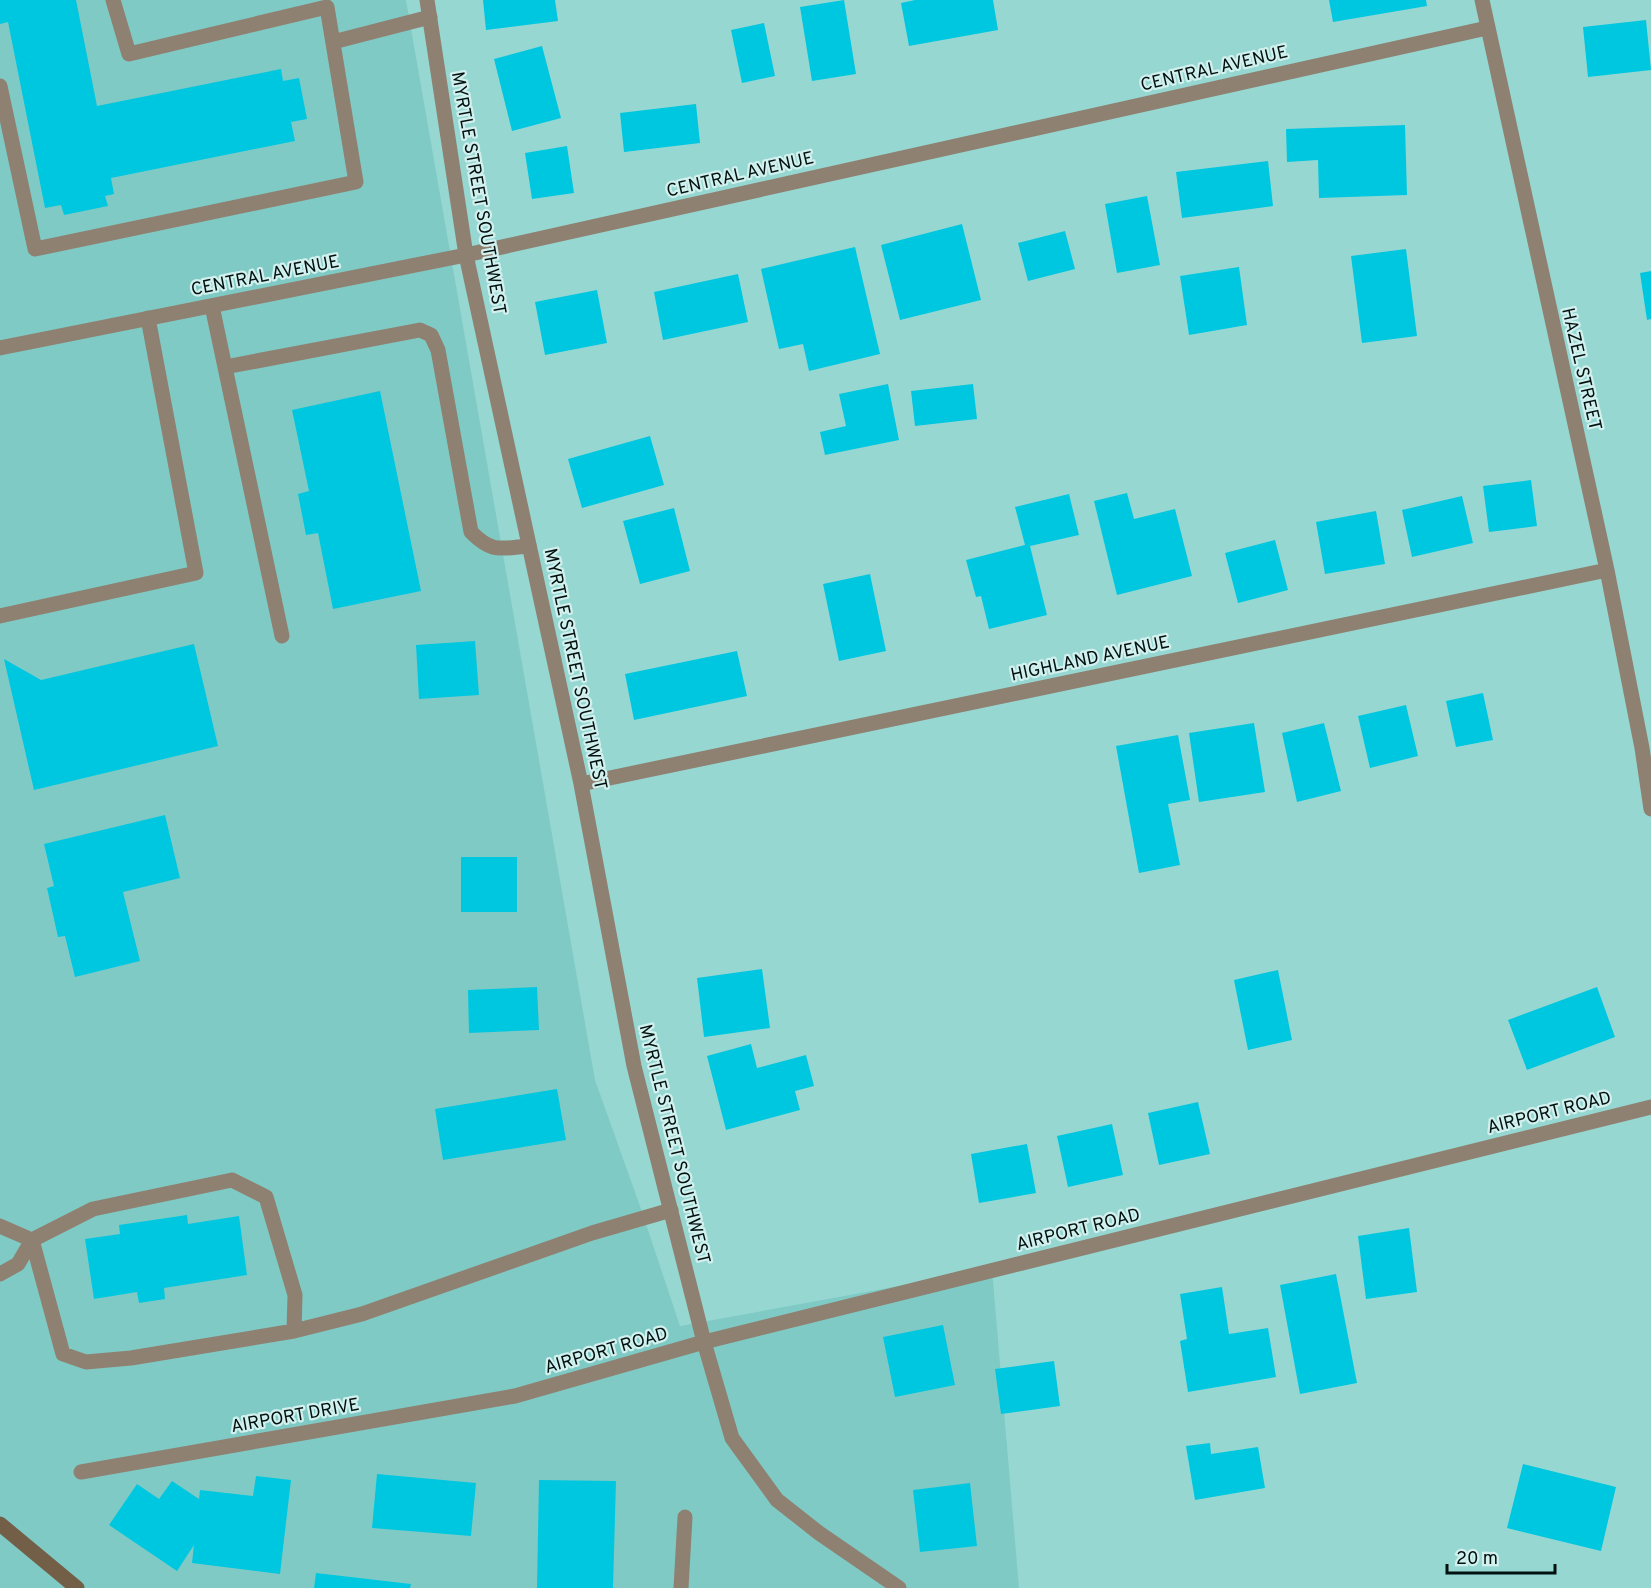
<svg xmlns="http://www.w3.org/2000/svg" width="1651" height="1588" font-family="Overpass,sans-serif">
	<rect width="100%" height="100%" fill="#97d7d2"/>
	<path fill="#80cac5" d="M0,0h406l189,1080 45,126 40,120 312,-57 27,319h-1019z"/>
	<path fill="#00c7e0" d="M0,0h76l21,106 184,-37 2,12 16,-3 8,41 -16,3 4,19 -184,37 3,16 -9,2 3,10 -44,9 -3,-10 -16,3 -37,-186 -8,2z
		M483,0h72l3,21 -72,9z
		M844,0l12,74 -44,7 -12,-74z
		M915,0h78l5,30 -89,16 -8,-43z
		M1329,0h97l1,6 -94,16z
		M1646,20l5,50 -63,7 -5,-50z
		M764,23l11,53 -33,7 -11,-53z
		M542,46l19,72 -49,13 -18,-72z
		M696,104l4,39 -76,9 -4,-39z
		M1405,125l2,70 -88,3 -1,-38 -31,2 -1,-33z
		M567,146l7,47 -42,6 -7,-46z
		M1268,161l5,45 -91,12 -6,-46z
		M1147,196l13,69 -43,8 -12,-69z
		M962,224l19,76 -81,20 -19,-75z
		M1065,231l10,38 -47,12 -10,-38z
		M855,247l25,107 -71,17 -6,-27 -24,5 -18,-80z
		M1406,249l11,87 -55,7 -11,-87z
		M1239,267l8,58 -58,10 -9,-59z
		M1651,271v48l-4,1 -7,-47z
		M738,274l10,48 -85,18 -9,-48z
		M597,290l10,53 -62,12 -10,-53z
		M888,384l11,56 -74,15 -5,-23 26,-6 -7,-32z
		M973,384l4,35 -62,7 -4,-35z
		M380,391l41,200 -88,18 -15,-76 -12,2 -8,-41 11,-3 -17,-81z
		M650,436l14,49 -82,23 -14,-49z
		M1531,480l6,46 -48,6 -6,-46z
		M1127,493l7,26 41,-10 17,67 -75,19 -23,-94z
		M1069,494l10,41 -49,11 17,69 -58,14 -8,-33 -5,1 -10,-37 59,-15 -10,-38z
		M1462,496l11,47 -61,14 -10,-47z
		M674,508l16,63 -50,13 -17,-63z
		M1376,511l9,53 -60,10 -9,-52z
		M1275,540l13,50 -50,13 -13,-50z
		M870,574l16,77 -47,10 -16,-77z
		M475,641l4,54 -60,4 -3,-54z
		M194,644l24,102 -184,44 -30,-131 37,21z
		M737,651l10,45 -113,24 -9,-46z
		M1483,693l10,47 -37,7 -10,-46z
		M1406,705l12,51 -48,12 -12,-52z
		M1254,723l11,69 -66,10 -10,-69z
		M1324,723l17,68 -44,11 -15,-69z
		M1178,735l12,65 -22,4 12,61 -41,8 -23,-127z
		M165,815l15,63 -57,14 17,69 -65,16 -10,-41 -7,1 -11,-49 7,-2 -10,-42z
		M461,857h56v55h-56z
		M762,969l8,59 -66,9 -7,-59z
		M1278,970l14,70 -44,10 -14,-70z
		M537,987l2,43 -70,3 -1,-43z
		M1597,987l18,50 -88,33 -19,-50z
		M751,1044l6,24 49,-13 8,31 -19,5 5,19 -74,20 -19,-74z
		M557,1089l9,51 -123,20 -8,-51z
		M1198,1102l12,52 -51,11 -11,-52z
		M1112,1124l11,51 -55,12 -11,-51z
		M1027,1144l9,49 -57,10 -8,-49z
		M187,1215l1,9 51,-8 8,59 -83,13 1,11 -26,4 -2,-11 -43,7 -9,-60 35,-5 -1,-9z
		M1409,1228l8,64 -51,7 -8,-63z
		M1336,1274l21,109 -57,11 -20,-109z
		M1222,1287l7,47 39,-6 8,49 -88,15 -8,-51 7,-2 -7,-45z
		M943,1325l12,60 -60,12 -12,-60z
		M1054,1361l6,45 -59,8 -6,-45z
		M1210,1443l1,11 47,-7 7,41 -70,12 -9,-54z
		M1523,1464l93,23 -15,64 -94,-23z
		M377,1474l99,9 -5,53 -99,-8z
		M256,1476l35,4 -11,94 -88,-11 2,-18 -17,26 -68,-46 28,-41 22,15 13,-18 27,18 1,-9 53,6z
		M539,1480l77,1 -3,107h-76z
		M970,1483l7,63 -57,6 -7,-62z
		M316,1573l95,11 -1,4h-96z"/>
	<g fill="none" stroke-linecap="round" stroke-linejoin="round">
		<path stroke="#8f8171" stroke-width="15" d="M333,42l97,-25
			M0,86l35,163 321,-67 -29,-175 -198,47 -16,-54
			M212,306l70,330
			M225,367l195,-37 11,5 7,15 33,182c22,22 30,16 58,14
			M0,616l196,-43 -48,-255
			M0,1226l32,14 31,114 23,8 45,-4 163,-27 68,-17 230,-81 79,-23
			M0,1274l18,-10 14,-24 61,-31 139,-29 34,17 29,98 -1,36"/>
		<path stroke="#8f8171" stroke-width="15" d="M427,0l39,255 115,529 53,282 70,276 28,96 45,62 42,33 80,55
			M1482,0l125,570 35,178 9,61
			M0,348l466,-93 1021,-227
			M581,784l1026,-214
			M81,1472l434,-76 189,-54 947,-235
			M681,1588l4,-71"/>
		<path stroke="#735e47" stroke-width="15" d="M0,1524l77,64"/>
	</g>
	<g text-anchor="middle" stroke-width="4.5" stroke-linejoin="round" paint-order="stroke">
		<g font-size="18" fill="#001110" stroke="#d1f0ee">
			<text transform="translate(1214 68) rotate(-13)" y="6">CENTRAL AVENUE</text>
			<text transform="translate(740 174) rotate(-13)" y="6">CENTRAL AVENUE</text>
			<text transform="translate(479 193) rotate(80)" y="6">MYRTLE STREET SOUTHWEST</text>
			<text transform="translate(265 275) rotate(-11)" y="6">CENTRAL AVENUE</text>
			<text transform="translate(1582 369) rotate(77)" y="6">HAZEL STREET</text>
			<text transform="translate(1090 658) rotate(-12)" y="6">HIGHLAND AVENUE</text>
			<text transform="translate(576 669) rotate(78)" y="6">MYRTLE STREET SOUTHWEST</text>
			<text transform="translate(1549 1112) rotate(-14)" y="6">AIRPORT ROAD</text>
			<text transform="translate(675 1144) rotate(76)" y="6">MYRTLE STREET SOUTHWEST</text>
			<text transform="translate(1078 1229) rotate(-14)" y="6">AIRPORT ROAD</text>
			<text transform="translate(606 1350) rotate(-16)" y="6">AIRPORT ROAD</text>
			<text transform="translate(295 1415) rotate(-10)" y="6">AIRPORT DRIVE</text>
		</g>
	</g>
	<path d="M1447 1564v9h108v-9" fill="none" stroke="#001110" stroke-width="3"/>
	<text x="1456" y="1564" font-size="18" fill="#001110" stroke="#d1f0ee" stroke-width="4.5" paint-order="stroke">20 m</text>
</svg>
